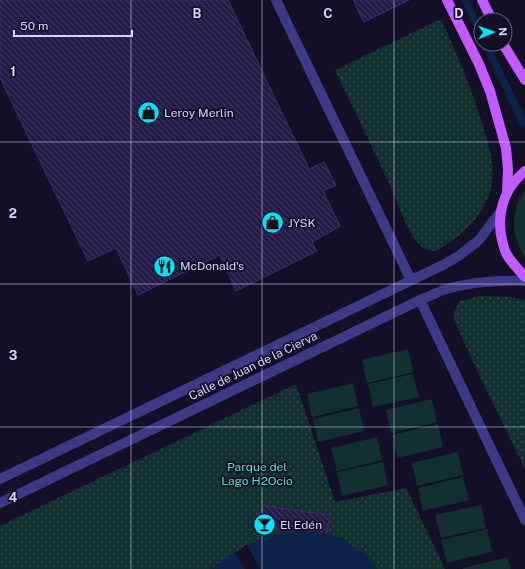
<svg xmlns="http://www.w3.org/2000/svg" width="525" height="569" font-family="'Public Sans',sans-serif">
	<defs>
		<pattern id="park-dots" width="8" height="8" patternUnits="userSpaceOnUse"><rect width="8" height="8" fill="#12302f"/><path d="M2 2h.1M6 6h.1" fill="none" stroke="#344d4e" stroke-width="1.8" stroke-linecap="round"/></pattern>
		<pattern id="building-back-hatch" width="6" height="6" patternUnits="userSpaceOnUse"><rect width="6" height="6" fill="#241b47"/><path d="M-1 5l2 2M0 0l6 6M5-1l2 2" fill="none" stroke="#433b63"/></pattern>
	</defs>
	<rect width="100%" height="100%" fill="#130f26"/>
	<path fill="#12302f" d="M525,189v69c-15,-27 -15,-42 0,-69z
		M408,349l5,23 -46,11 -5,-23z
		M413,374l6,23 -46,10 -5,-23z
		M353,383l5,23 -46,11 -5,-23z
		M432,399l5,23 -46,11 -5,-23z
		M359,408l5,23 -46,11 -5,-23z
		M438,424l5,23 -46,11 -5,-23z
		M377,437l5,23 -45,11 -6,-23z
		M458,452l5,23 -46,11 -5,-23z
		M383,462l5,23 -46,11 -5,-24z
		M463,477l6,23 -46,11 -5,-23z
		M481,505l5,23 -45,10 -6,-23z
		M487,529l5,23 -45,11 -6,-23z
		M508,557l3,12h-48v-1z"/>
	<path fill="url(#park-dots)" d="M441,19c16,35 31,70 42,107 6,20 13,40 8,62 -4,21 -21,39 -38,52 -12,9 -21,17 -34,4 -10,-9 -22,-43 -28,-56 -18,-40 -37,-79 -56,-118z
		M481,296l29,1 15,3v169l-59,-122 -12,-27v-9l6,-10z
		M296,384l39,118 71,-14 39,81h-68l-15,-15 -21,-16 -84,3 -10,4 -36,24h-211v-43z"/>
	<path fill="#0c2248" d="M461,0h8l12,25v17z
		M482,44h8l35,73v8l-4,2z
		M301,531c6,1 13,0 19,1 20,3 46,20 57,37h-166c12,-8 23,-17 36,-24 17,-9 35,-12 54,-14z"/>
	<path fill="#130f26" d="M247,545l13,24h-15l-10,-16z"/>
	<path fill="url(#building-back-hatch)" stroke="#3b2d73" d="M0,0h228l81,169 15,-7 12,23 -13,6 17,35 -28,16 5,9 -81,40 -16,-36 -82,40 -22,-47 -28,13 -88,-183z
		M353,0h56l-45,22z
		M263,506l67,9 -3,18 -32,-5 -1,4 -34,-6z"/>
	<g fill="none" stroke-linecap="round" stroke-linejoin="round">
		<path stroke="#3d3a85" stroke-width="10" d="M276,0l135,280
			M420,300l105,220
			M0,479l443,-214 17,-10 19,-15 22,-29
			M0,503l420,-203c8,-3 16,-7 23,-10 26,-8 55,-10 82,-9"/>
		<path stroke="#c25bff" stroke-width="10" d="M447,0l32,64 11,27 16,57 2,21 -1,24
			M482,0l10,20
			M503,44l22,36
			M525,171c-22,18 -30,46 -22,73 1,3 2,8 4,11 5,8 12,15 18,22"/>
	</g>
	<path fill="none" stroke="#d9d4ff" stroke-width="1" stroke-opacity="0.55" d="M131,0v569M262,0v569M394,0v569M0,142h525M0,284h525M0,427h525"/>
	<defs>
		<symbol id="shop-disc" viewBox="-11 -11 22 22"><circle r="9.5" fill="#00e5ff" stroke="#130f26"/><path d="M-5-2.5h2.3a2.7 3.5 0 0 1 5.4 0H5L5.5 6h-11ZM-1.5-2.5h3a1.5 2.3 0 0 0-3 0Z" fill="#111"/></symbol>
		<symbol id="restaurant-disc" viewBox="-11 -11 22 22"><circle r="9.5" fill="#00e5ff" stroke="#130f26"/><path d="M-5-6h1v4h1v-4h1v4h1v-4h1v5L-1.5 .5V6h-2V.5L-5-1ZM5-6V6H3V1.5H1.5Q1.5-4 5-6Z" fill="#111"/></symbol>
		<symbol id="bar-disc" viewBox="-11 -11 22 22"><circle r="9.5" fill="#00e5ff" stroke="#130f26"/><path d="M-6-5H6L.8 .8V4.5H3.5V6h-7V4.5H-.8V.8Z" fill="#111"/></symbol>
	</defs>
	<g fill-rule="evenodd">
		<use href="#shop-disc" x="136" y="100" width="25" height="25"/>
		<use href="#shop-disc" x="260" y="210" width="25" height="25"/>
		<use href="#restaurant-disc" x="152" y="254" width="25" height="25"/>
		<use href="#bar-disc" x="252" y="512" width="25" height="25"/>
	</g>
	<g text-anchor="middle" stroke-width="3.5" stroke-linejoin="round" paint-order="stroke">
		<g font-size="12" fill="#d9d4ff" stroke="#130f26" text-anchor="start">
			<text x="164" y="117">Leroy Merlin</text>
			<text x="288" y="227">JYSK</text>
			<text x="180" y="270">McDonald's</text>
			<text x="280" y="529">El Edén</text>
		</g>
		<g font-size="12" fill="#d9d4ff" stroke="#130f26">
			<text transform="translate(253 366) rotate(-26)" y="4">Calle de Juan de la Cierva</text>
		</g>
		<g font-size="12" fill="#5fe0c0" stroke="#130f26">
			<text x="257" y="471">Parque del<tspan x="257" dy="14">Lago H2Ocio</tspan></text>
		</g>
	</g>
	<g font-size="13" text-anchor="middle" font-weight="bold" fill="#d9d4ff" stroke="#130f26" stroke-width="3.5" stroke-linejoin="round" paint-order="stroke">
		<text x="197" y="18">B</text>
		<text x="328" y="18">C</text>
		<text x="459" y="18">D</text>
		<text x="13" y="76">1</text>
		<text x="13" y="218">2</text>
		<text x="13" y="360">3</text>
		<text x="13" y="502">4</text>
	</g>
	<g transform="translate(493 32) rotate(88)"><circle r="19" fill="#130f26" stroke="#625e7d"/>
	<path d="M0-3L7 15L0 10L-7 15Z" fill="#00e5ff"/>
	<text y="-6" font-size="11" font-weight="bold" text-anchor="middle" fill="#d9d4ff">N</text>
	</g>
	<path d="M14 30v6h118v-6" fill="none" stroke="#d9d4ff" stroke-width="2"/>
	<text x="20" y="30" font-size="12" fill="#d9d4ff" stroke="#130f26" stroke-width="3" paint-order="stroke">50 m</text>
</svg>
